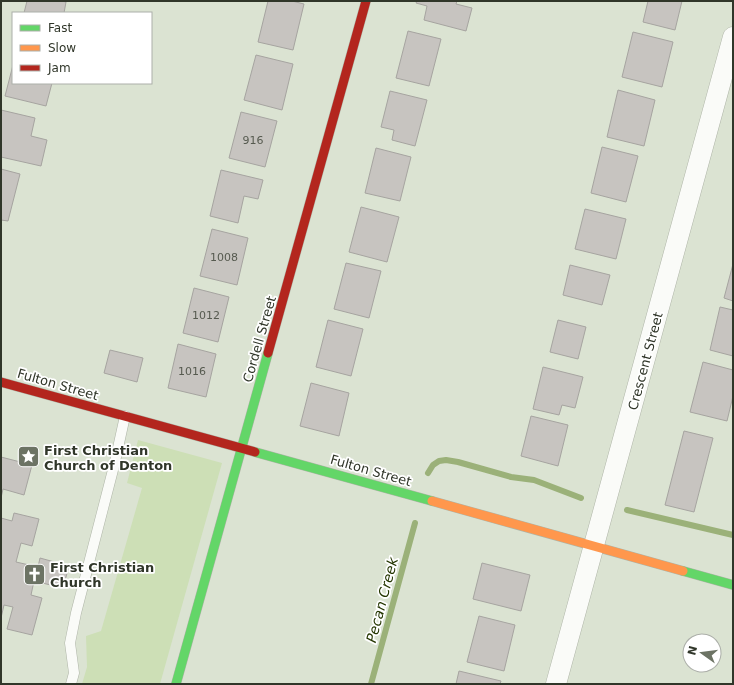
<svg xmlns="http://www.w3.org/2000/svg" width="734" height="685" font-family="'DejaVu Sans',sans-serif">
	<rect width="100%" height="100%" fill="#dbe3d2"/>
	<path fill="#cddfb6" d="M138,440l84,23 -62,221h-78l5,-17 -1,-31 15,-5 41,-143 -15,-5z"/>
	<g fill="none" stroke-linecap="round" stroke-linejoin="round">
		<path stroke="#9bb179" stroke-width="6" d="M428,473l5,-8 6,-4 7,-1 12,2 53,15 23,3 47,18
			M627,510l106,25
			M371,684l44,-161"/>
	</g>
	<path fill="#c7c4c0" stroke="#a6a4a0" d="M27,1h35l4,1 -2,11h-40z
		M268,1h24l12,3 -11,46 -35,-8z
		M417,1h40l-1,3 16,4 -6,23 -42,-11 3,-14 -11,-3z
		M648,1h34l-7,29 -32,-8z
		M408,31l33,8 -12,47 -33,-8z
		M633,32l40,10 -11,45 -40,-10z
		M256,55l37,9 -11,46 -38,-10z
		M13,65v18h39l-6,23 -41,-10z
		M618,90l37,10 -11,46 -37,-9z
		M390,91l37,9 -12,46 -23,-6 2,-10 -13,-3z
		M1,110l34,8 -4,18 16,4 -6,26 -40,-9z
		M241,112l36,9 -12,46 -36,-9z
		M602,147l36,9 -12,46 -35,-9z
		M376,148l35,9 -11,44 -35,-8z
		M1,169l19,5 -12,47 -7,-1z
		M221,170l42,10 -5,19 -14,-3 -6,27 -28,-7z
		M361,207l38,10 -12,45 -38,-10z
		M585,209l41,10 -10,40 -41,-10z
		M212,229l36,9 -11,47 -37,-9z
		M346,263l35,8 -12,47 -35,-9z
		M733,264v37l-9,-3z
		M570,265l40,10 -8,30 -39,-10z
		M194,288l35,9 -11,45 -35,-9z
		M720,307l13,3v46l-23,-6z
		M328,320l35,9 -12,47 -35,-9z
		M558,320l28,7 -8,32 -28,-7z
		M178,344l38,10 -10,43 -38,-9z
		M110,350l33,8 -6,24 -33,-9z
		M703,362l30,8v26l-6,25 -37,-9z
		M543,367l40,10 -8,31 -13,-3 -3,10 -26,-6z
		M311,383l38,10 -10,43 -39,-10z
		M531,416l37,9 -10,41 -37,-10z
		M684,431l29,7 -19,74 -29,-7z
		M1,457l31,8 -8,30 -21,-6 -2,9z
		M14,513l25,6 -7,27 -11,-3 -5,19 22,5 2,-9 29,8 -6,22 -29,-7 -3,14 11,3 -10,37 -25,-6 6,-22 -9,-2 -3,13v-100l11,3z
		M482,563l48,12 -9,36 -48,-12z
		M479,616l36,9 -11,46 -37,-9z
		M459,671l42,10 -1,3h-44z"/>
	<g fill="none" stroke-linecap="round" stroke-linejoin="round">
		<defs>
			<path id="lane" d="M71,684l3,-11 -4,-30 6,-30 38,-147 11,-50"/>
			<path id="street" d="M556,684l177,-647"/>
			<path id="fast" d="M255,452l177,49
				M683,571l50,14
				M176,684l92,-331"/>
			<path id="slow" d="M432,501l251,70"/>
			<path id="jam" d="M268,353l98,-352
				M1,382l254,70"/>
		</defs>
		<use href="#lane" stroke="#aeb4a7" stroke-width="11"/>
		<use href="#street" stroke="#aeb4a7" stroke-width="21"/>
		<use href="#fast" stroke="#aeb4a7" stroke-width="10"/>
		<use href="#slow" stroke="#aeb4a7" stroke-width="10"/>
		<use href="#jam" stroke="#aeb4a7" stroke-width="10"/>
		<use href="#lane" stroke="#fafbf8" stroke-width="10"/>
		<use href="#street" stroke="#fafbf8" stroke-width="20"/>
		<use href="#fast" stroke="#63d668" stroke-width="9"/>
		<use href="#slow" stroke="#ff974d" stroke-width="9"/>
		<use href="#jam" stroke="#b3261e" stroke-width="9"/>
	</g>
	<defs>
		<symbol id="sight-square" viewBox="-11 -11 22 22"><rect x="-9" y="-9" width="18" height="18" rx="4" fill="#6c7364" stroke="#fff"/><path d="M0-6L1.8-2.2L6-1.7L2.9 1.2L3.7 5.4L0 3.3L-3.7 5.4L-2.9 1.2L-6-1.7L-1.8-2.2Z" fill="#fff"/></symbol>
		<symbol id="church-square" viewBox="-11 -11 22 22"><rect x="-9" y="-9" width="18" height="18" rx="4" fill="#6c7364" stroke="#fff"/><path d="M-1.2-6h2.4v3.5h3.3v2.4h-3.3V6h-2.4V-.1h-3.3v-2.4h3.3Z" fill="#fff"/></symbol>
	</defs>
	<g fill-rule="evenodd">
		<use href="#sight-square" x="16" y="444" width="25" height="25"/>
		<use href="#church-square" x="22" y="562" width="25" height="25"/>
	</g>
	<g text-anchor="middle" stroke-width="3.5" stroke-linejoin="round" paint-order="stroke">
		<g font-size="11" fill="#565a4f">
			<text x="253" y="144">916</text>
			<text x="224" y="261">1008</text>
			<text x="206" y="319">1012</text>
			<text x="192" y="375">1016</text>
		</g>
		<g font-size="13" fill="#303629" stroke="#fff">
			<text transform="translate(259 339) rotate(-74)" y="5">Cordell Street</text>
			<text transform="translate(645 361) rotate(-75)" y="5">Crescent Street</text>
			<text transform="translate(58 384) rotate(16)" y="5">Fulton Street</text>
			<text transform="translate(371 470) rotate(16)" y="5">Fulton Street</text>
		</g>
		<g font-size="13" font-weight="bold" fill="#303629" stroke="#fff" text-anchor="start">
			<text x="44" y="455">First Christian<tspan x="44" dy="15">Church of Denton</tspan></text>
			<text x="50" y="572">First Christian<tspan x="50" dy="15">Church</tspan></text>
		</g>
		<g font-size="14" font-style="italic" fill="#243600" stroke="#fff">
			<text transform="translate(382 600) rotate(-75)" y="5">Pecan Creek</text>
		</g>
	</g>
	<rect width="734" height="685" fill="none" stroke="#303629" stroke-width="4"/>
	<rect x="12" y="12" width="140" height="72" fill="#ffffff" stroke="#acafa9"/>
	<rect x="20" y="25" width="20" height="6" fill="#63d668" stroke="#acafa9"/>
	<text x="48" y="32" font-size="12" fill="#303629">Fast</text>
	<rect x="20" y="45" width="20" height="6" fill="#ff974d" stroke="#acafa9"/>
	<text x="48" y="52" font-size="12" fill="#303629">Slow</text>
	<rect x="20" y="65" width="20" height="6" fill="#b3261e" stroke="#acafa9"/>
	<text x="48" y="72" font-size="12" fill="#303629">Jam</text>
	<g transform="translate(702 653) rotate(284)"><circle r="19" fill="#ffffff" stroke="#acafa9"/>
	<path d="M0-3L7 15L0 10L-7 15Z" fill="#6c7364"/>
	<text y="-6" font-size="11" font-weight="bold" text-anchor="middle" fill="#303629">N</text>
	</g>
</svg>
